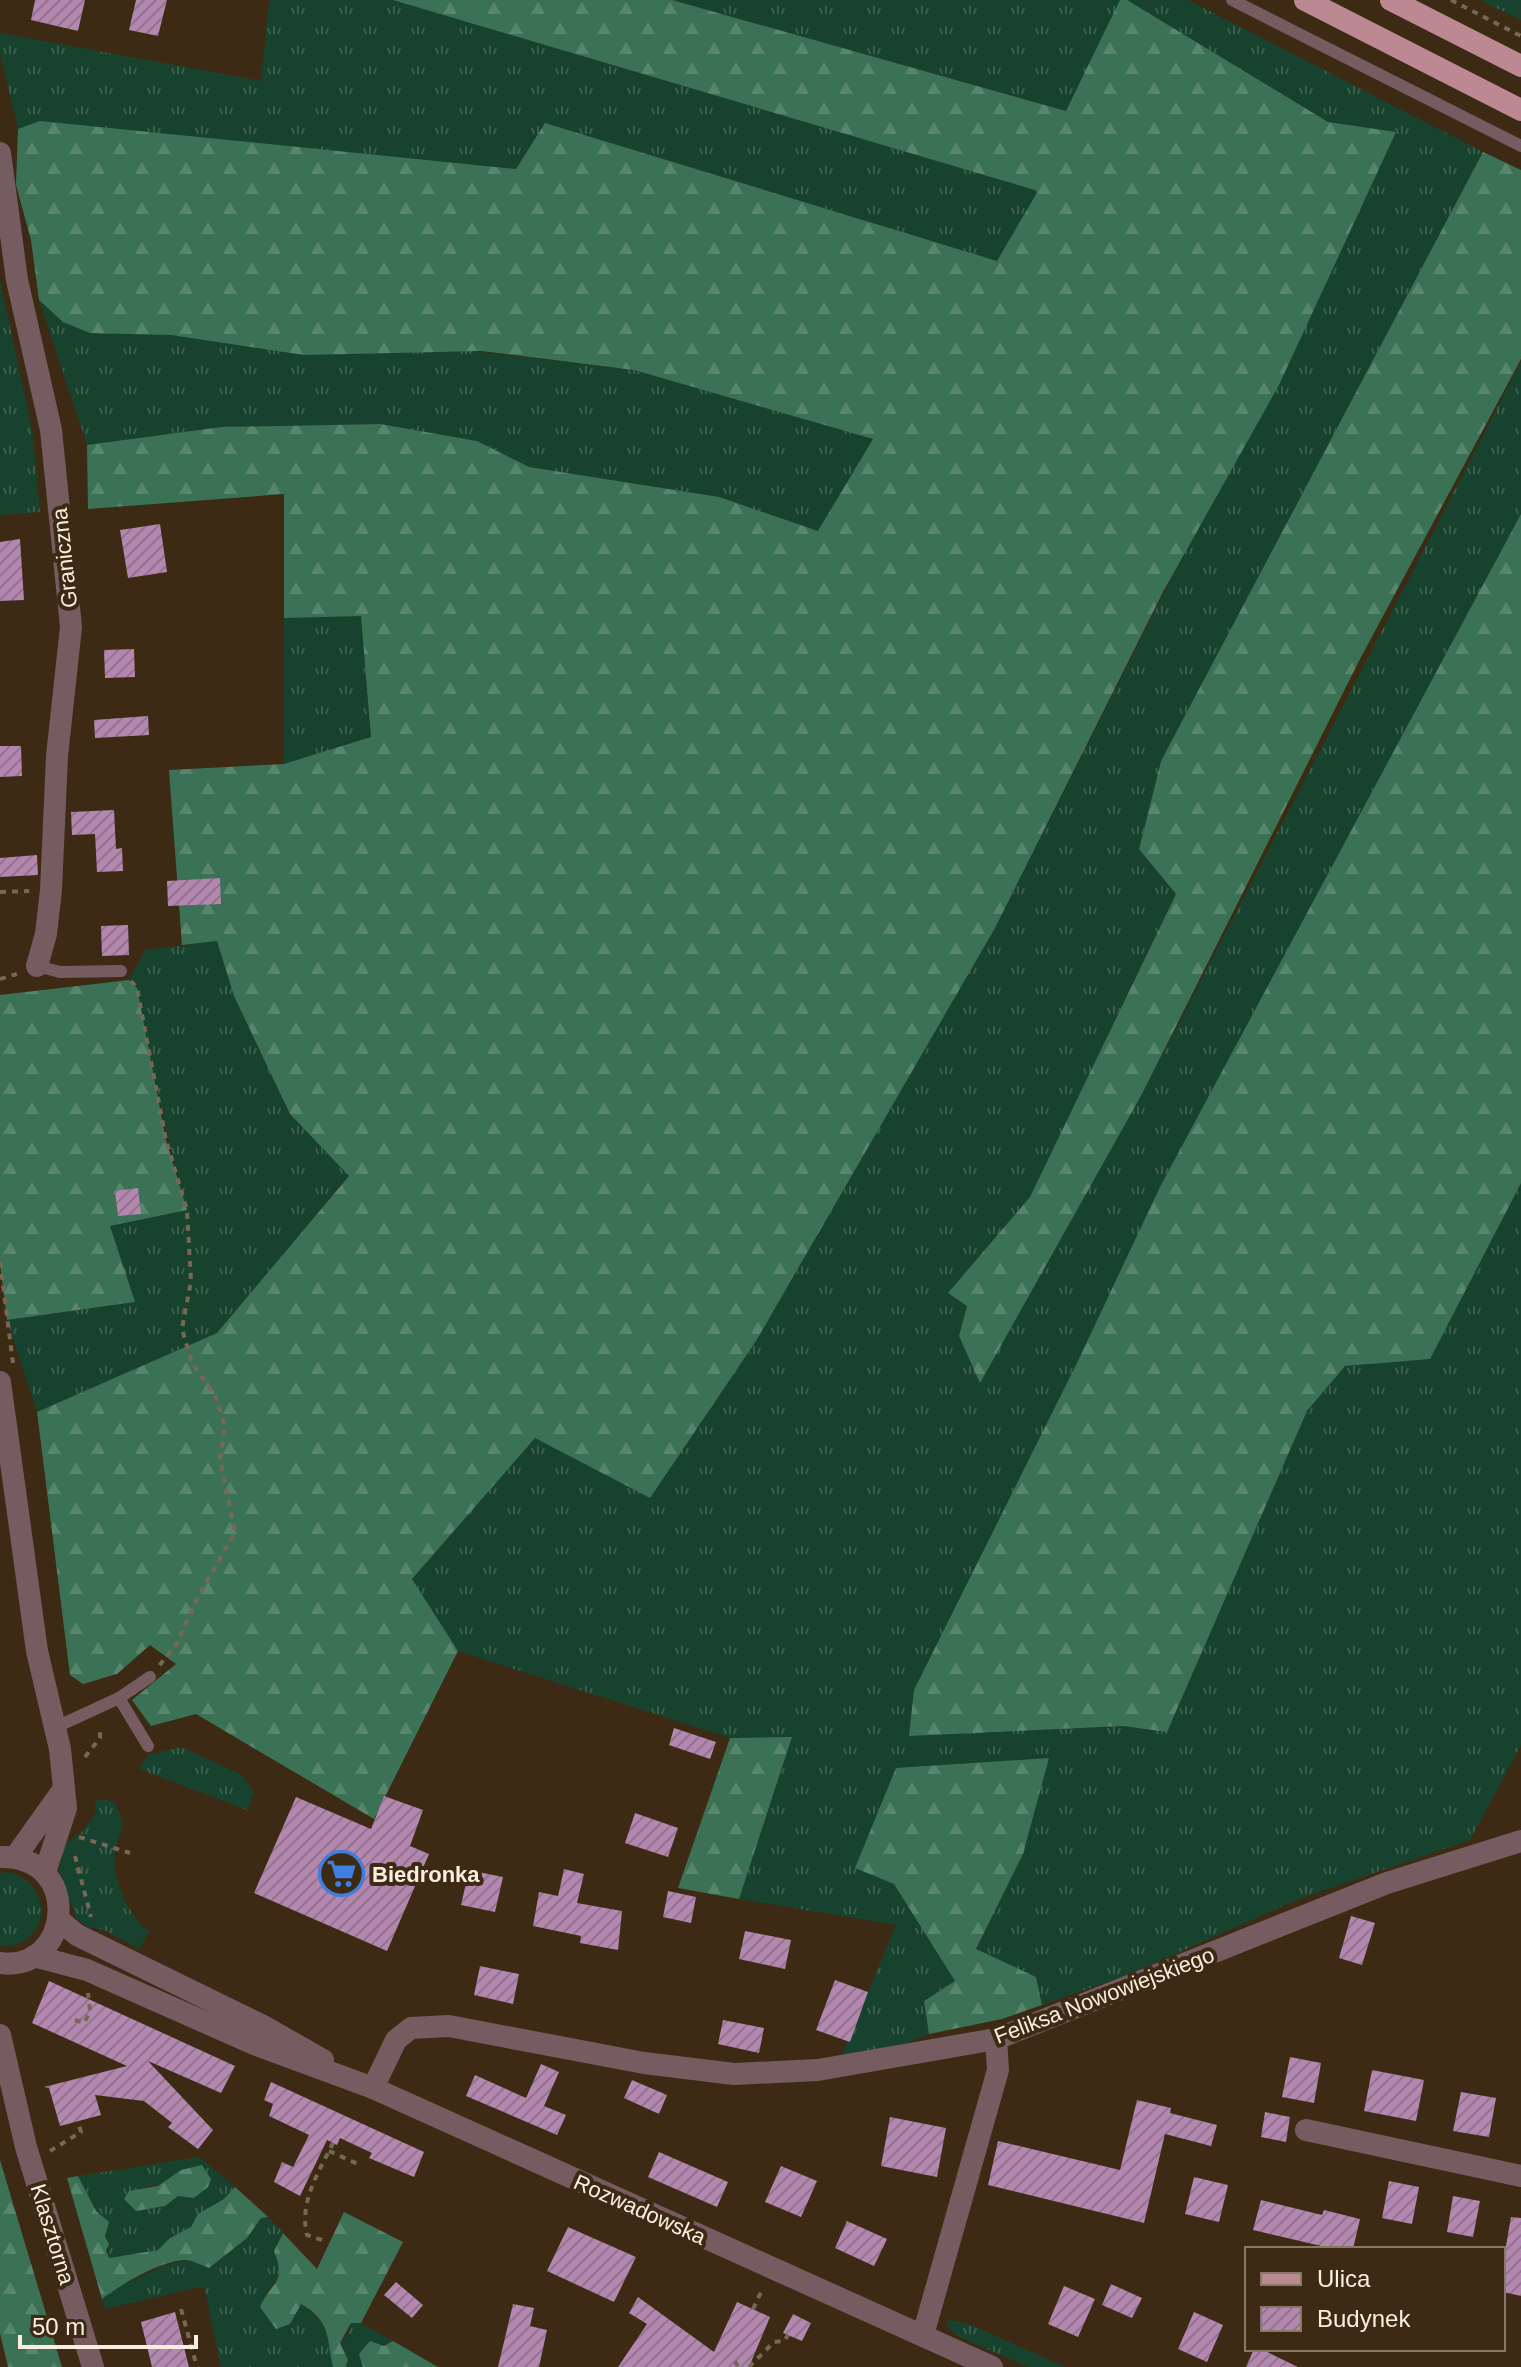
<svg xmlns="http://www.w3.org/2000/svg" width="1521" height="2367" font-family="Helvetica,sans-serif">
	<defs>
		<pattern id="grass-tufts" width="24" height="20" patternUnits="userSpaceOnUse" patternTransform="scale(2)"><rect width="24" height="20" fill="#17422d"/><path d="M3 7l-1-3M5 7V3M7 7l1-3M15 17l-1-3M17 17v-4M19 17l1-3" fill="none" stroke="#3a5e4b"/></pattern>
		<pattern id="forest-firs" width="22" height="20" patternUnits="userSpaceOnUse" patternTransform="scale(2)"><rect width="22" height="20" fill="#3b7255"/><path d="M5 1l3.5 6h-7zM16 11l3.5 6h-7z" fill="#58866d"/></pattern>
		<pattern id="building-hatch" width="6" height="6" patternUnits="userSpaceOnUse" patternTransform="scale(2)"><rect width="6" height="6" fill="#b387af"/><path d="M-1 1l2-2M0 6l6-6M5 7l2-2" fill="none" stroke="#94748f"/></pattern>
	</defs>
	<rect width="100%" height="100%" fill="#3c2a14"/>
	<path fill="url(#grass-tufts)" fill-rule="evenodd" d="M269,0h124l646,191 -42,70 -452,-138 -29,46 -498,-40 -18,-76v-20l261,48z
		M672,0h448l-53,111z
		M1127,0h61l295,152 -322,609 -22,88 37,44 -146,305 -81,95 18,13 -8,30 21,46 162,-288 379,-732v152l-475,1215 77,-3 44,6 140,-321 38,-45 85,-8 91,-175v562l-51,95 -171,59 -169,75 -88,31 -6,-28 -60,-27 42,-87 -124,21 62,97 -32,20 5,33 -93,35 60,-144 -157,-26 53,-161h-62l-272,-87 -46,-72 123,-141 115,59 106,-156 239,-413 401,-795 -68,-11z
		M1480,0h41v20z
		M0,280l33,155 7,77 -40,3z
		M39,300l595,70 239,69 -54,93 -100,-35 -190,-30 -52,-26 -97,-17 -159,3 -134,18z
		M361,616l10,122 -87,26v-146z
		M217,941l17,55 56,118 59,62 -132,157 -180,79 -30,-92 128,-18 -25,-76 77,-16c-23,-76 -34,-155 -58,-230l16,-30z
		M181,1747l61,28 12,17 -7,18 -108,-41 9,-14z
		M105,1799l10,4c13,28 5,24 0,48 -4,26 14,67 34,81l-10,17 -35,-19 -16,-3 -12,-9 -17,-49 6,-25 17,-12 14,-19 -2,-12z
		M7,1872c52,12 41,79 -7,73v-72z
		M199,2157l36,30 -11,12 -26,15 -7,13 -21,11 -12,12 -49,8 -7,-44 -6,-2 -18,-36zM202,2166l1,7 -38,33 -17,-20h10l23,-16z
		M268,2217l15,15 -9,19c8,20 8,26 -8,42l35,10 24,21 8,43h-112l-17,-81 -99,23 -3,-10 19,-14 48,-21 18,-4 22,8 38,-30 14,-20z
		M950,2320l19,4 96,43h-37l-68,-30 -13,-10 -1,-5z
		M351,2323h10l32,18 -34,13 4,13h-18l3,-7 -8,-17 8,-9z"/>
	<path fill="url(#forest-firs)" d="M393,0h279l394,111 54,-111h7l201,122 68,10 -117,253 -116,207 -168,336 -239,413 -106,157 -115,-60 -123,141 46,72 -84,168 -178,-105 -45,12 -19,-26 44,-36 -26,-19 -33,29 -34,10 -13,-9 -33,-263 180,-79 132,-157 -59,-62 -56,-118 -17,-55 -35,4 -13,-175 115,-6 87,-27 -10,-121 -77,2v-124l-196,15 -1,-64 134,-18 159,-3 97,17 52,26 190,30 99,34 55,-92 -239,-69 -153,-19 -177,4 -133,-20 -81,-2 -27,-11 -24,-22 -8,-60 -15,-55 2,-56 22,-8 476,48 29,-46 452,138 41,-70z
		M1483,152l38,18v189l-161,300 -218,435 -162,289 -21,-47 8,-30 -19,-13 82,-96 146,-303 -37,-45 22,-88z
		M1521,514v669l-91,176 -85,7 -38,45 -140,321 -44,-6 -214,10 5,-46 163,-327 83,-176z
		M129,980l8,8 29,152 21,70 -77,16 25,76 -128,18 -7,-56v-269z
		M792,1737l-53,162 -61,-11 52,-150z
		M1049,1758l-26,96 -47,95 60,28 6,28 -40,14 -73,15 -5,-33 31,-20 -61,-97 -39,-16 41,-100z
		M0,2160l62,207h-54l-8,-34z
		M202,2165l9,14 -3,8 -14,11 -16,-2 -13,10 -29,5 -12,-12 5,-8 29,-5 23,-16z
		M78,2176l18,35 13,11 -4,14 4,9 -3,5 3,8 49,-8 12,-12 21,-11 7,-13 26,-15 11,-12 33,30 -7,1 -14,20 -38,30c-8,-3 -17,-8 -25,-8 -25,2 -61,23 -82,39l-35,-121z
		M344,2212l59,30 -42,81h-10l-11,20 8,17 -3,7h-12c-7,-31 -2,-46 -32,-63l-11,20 -14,5 -16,-22c12,-27 27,-23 14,-56l9,-18 34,36z
		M370,2341l14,5 9,-5 45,26h-75l-4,-13z"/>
	<path fill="url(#building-hatch)" d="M35,0h50l-7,31 -47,-11z
		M136,0h31l-9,36 -29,-6z
		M160,524l7,48 -39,6 -8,-48z
		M20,539l4,61 -24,1v-59z
		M134,649l1,28 -30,1 -1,-28z
		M148,716l1,19 -54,3 -1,-18z
		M0,746h21l1,30 -22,1z
		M114,810l2,39 6,-1 1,23 -26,1 -2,-38 -23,1 -1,-23z
		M37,855l1,20 -38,2v-19z
		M220,878l1,26 -53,2 -1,-25z
		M128,925l1,30 -27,1 -1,-30z
		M138,1188l3,26 -23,2 -3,-25z
		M674,1728l42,14 -6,17 -41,-14z
		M384,1796l39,14 -13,36 19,8 -42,97 -133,-58 42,-96 75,32z
		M635,1813l43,15 -10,29 -43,-14z
		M564,1869l20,5 -7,29 45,8 -4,39 -38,-7 1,-7 -48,-10 6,-34 19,4z
		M469,1870l34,7 -8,35 -34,-7z
		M668,1891l28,6 -5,26 -28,-6z
		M1351,1916l24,7 -13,42 -23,-7z
		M745,1931l46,9 -6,29 -46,-10z
		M480,1966l39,8 -6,30 -39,-9z
		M835,1980l33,12 -18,50 -34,-12z
		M49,1981l186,85 -14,27 -73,-32 65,69 -15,19 -30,-22 4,-4 -28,-22 -49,-6 6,20 -41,11 -11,-38 -5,-1 83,-21 -95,-43z
		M723,2020l41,8 -5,25 -41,-9z
		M1290,2057l31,6 -7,40 -32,-6z
		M541,2064l18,8 -15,34 22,9 -9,20 -91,-39 9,-21 51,23z
		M1372,2070l52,10 -8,41 -52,-10z
		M632,2080l35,15 -8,19 -35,-16z
		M271,2082l153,70 -10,25 -45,-19 3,-5 -32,-15 -3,7 -10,-5 -27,56 -26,-14 8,-20 11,5 16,-32 -40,-19 4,-12 -9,-4z
		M1461,2092l35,6 -7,39 -36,-6z
		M1137,2100l34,8 -1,5 47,12 -6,21 -46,-12 -21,89 -156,-38 10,-44 122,29z
		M1265,2112l25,5 -4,25 -25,-5z
		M890,2117l56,11 -9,49 -56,-11z
		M659,2152l69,30 -11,25 -69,-30z
		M781,2166l36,15 -16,36 -36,-15z
		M1194,2177l34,8 -9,37 -34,-8z
		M1389,2181l30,6 -7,37 -30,-6z
		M1453,2196l27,5 -7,36 -26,-5z
		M1261,2200l61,15 2,-5 36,9 -7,30h-19l-81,-19z
		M1511,2217l10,1v78l-18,-4v-29z
		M847,2221l40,18 -13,27 -39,-18z
		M568,2227l68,30 -22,45 -67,-31z
		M396,2282l27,23 -11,13 -28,-23z
		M1111,2284l31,14 -10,20 -30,-13z
		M1064,2286l31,13 -17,38 -30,-13z
		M638,2297l76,55 23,-50 33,15 -21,50h-131l29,-43 -18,-11z
		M513,2304l21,4 -4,18 17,4 -8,37h-41z
		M175,2312l14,55h-37l-11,-45z
		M1194,2312l29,13 -16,37 -29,-13z
		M793,2314l18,9 -9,18 -19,-8z
		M1254,2349h7l37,18h-52z"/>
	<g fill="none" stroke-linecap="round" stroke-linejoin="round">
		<path stroke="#776854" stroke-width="4" stroke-dasharray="6 6" stroke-linecap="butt" d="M1451,0l70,36
			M0,892l29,-1
			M0,979l17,-5
			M131,981l6,7 29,152 21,70 4,71 -9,48 10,34 23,32 10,31 -5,34 15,72 -38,67 -20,44 -18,23
			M0,1262l13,101
			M85,1757l15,-19v-11
			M79,1837l51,16
			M75,1856l16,61
			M75,2020l9,3 6,-11 -2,-19
			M50,2151l31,-19 -2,-7
			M329,2151l31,14
			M322,2240l-15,-5c-8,-34 12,-63 26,-92
			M181,2309l16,58
			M753,2309l9,-19
			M735,2361l3,6
			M749,2367l25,-25 10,-1 4,-6"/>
		<path stroke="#765c60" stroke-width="12" d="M1232,0l289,146
			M37,966l23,6 61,-1
			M119,1698l31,-21
			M54,1728l65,-30 29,48"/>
		<path stroke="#765c60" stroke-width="22" d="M0,153l17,127 34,150 20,197 -14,129 -6,134 -5,44 -9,32
			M373,2088l23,-48 15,-12 38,-2 195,37 90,11 84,-4 178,-31 391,-156 134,-42
			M1306,2130l215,46
			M923,2335l75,-265 -2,-31"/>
		<path stroke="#765c60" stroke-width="22" d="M0,1382l37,269 23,98 6,59 -21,64
			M16,1856l47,-66
			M0,1857c84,-2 72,116 0,106
			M59,1920l18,15 188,92 58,33
			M34,1956l53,14 167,74 119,44 619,279
			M0,2035l26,112 67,220"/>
		<path stroke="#bc8992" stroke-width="22" d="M1305,0l216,110
			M1391,0l130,66"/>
	</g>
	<defs>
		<symbol id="supermarket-ring" viewBox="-11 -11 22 22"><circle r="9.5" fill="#3c2a14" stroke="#3f7fe0" stroke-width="1.5"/><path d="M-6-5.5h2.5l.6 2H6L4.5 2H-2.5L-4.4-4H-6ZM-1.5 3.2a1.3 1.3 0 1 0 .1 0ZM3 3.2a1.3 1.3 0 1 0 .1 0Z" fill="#3f7fe0"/></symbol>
	</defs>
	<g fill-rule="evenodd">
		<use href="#supermarket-ring" x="316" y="1848" width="51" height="51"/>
	</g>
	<g text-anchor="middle" stroke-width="8" stroke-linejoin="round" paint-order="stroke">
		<g font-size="22" fill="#f9eee0" stroke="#3c2a14">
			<text transform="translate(64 558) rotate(-96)" y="8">Graniczna</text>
			<text transform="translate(1104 1995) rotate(-21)" y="8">Feliksa Nowowiejskiego</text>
			<text transform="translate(640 2209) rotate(24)" y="8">Rozwadowska</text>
			<text transform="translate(53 2234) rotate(73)" y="8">Klasztorna</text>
		</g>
		<g font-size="22" font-weight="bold" fill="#f9eee0" stroke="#3c2a14" text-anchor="start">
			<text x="372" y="1882">Biedronka</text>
		</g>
	</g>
	<rect x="1245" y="2247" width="260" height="104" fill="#3c2a14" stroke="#887866" stroke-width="2"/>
	<rect x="1261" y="2273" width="40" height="12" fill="#bc8992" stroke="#887866" stroke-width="2"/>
	<text x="1317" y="2287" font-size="24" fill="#f9eee0">Ulica</text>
	<rect x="1261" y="2307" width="40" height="24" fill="url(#building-hatch)" stroke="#887866" stroke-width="2"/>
	<text x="1317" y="2327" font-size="24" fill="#f9eee0">Budynek</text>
	<path d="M20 2335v12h176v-12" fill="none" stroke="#f9eee0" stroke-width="4"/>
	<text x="32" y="2335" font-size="24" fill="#f9eee0" stroke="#3c2a14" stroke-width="6" paint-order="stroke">50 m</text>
</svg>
